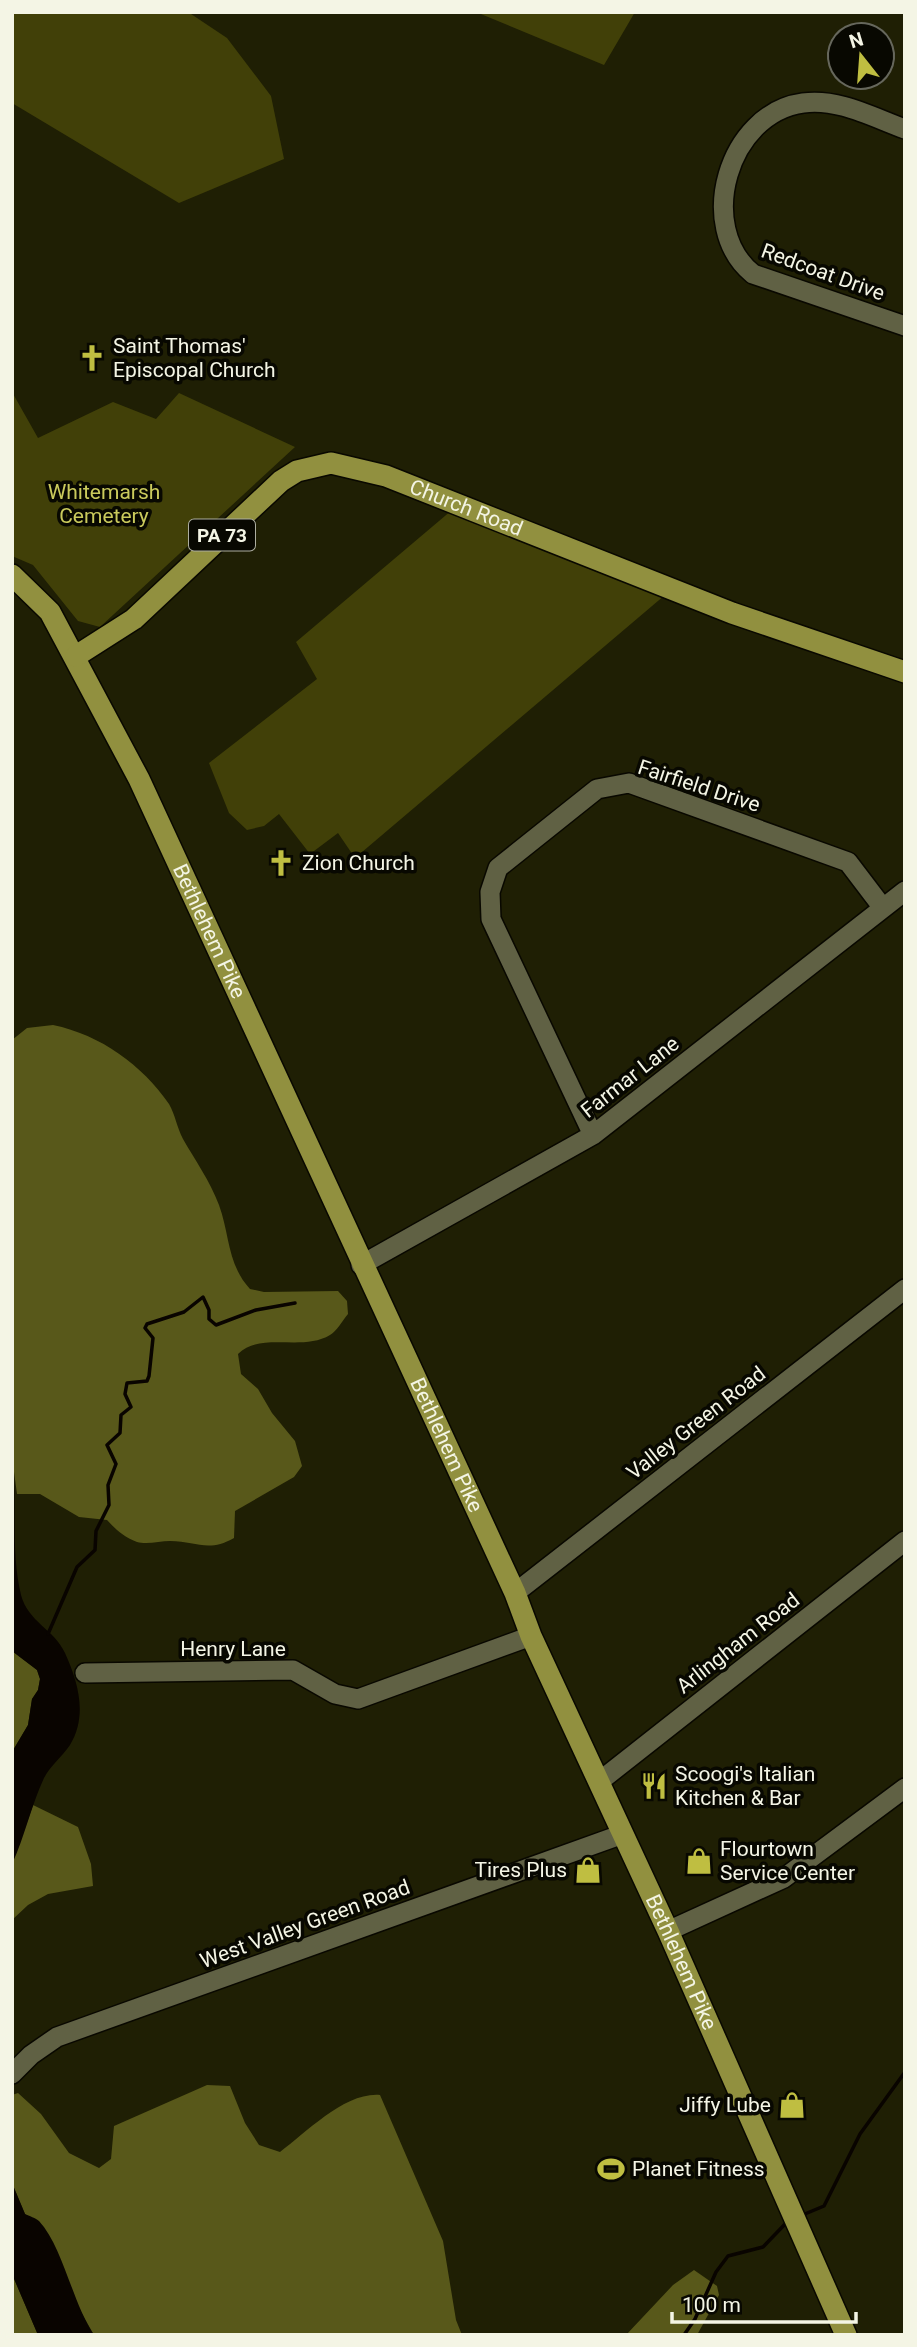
<svg xmlns="http://www.w3.org/2000/svg" width="917" height="2347" font-family="Roboto,sans-serif">
	<rect width="100%" height="100%" fill="#1f1f04"/>
	<path fill="#414008" d="M12,12h176l39,26 44,58 13,63 -105,44 -167,-100z
		M476,12h159l-31,53z
		M12,392l26,46 75,-36 43,17 23,-26 116,54 -195,180 -22,-6 -45,-56 -21,-9z
		M452,510l213,85 -310,263 -17,-25 -28,21 -31,-40 -15,12 -17,4 -18,-17 -20,-50 108,-84 -21,-37z"/>
	<path fill="#58581a" d="M53,1025c48,10 89,40 116,79 6,10 8,24 14,35 12,21 27,42 36,66 11,30 8,59 31,84l14,3 74,-1 9,10 1,13c-6,7 -11,17 -18,21 -28,17 -69,-4 -92,19l3,20 17,15 14,24 23,28 7,25 -8,11 -59,34 -1,27c-26,15 -38,3 -64,3 -10,0 -23,4 -33,1 -13,-5 -21,-12 -30,-22l-28,-3 -39,-23h-23l-5,-37v-417l15,-12z
		M12,1651l25,19 3,9 -2,11 -6,9 -4,26 -16,27z
		M33,1805l45,22 13,37 2,22 -45,8 -20,11 -16,15v-56z
		M207,2085l23,1 15,37 14,22 21,7c27,-20 65,-60 100,-57l63,146 13,79 6,15h-368l-21,-37 -17,-45 -31,-39 -13,-31v-88l6,-2 23,21 28,39 30,15 12,-9 3,-33z
		M694,2270l23,16 2,9 -22,40h-71l47,-50z
		M12,2274l26,61h-26z"/>
	<path fill="#090400" d="M12,1457c6,46 -2,92 9,138 7,27 33,34 44,58 13,29 23,62 5,92 -8,12 -20,21 -26,33 -13,28 -19,58 -32,86v-112l16,-27 4,-26 6,-9 2,-11 -3,-9 -25,-19z
		M12,2183l13,31c4,2 11,4 14,7 24,26 33,81 55,114h-56l-26,-61z"/>
	<g fill="none" stroke-linecap="round" stroke-linejoin="round">
		<path stroke="#090400" stroke-width="3.5" d="M48,1634l29,-67 18,-17 1,-19 13,-26 -1,-20 8,-21 -9,-19 13,-12 1,-18 10,-8 -6,-13 2,-11 20,-2 2,-5 4,-38 -8,-10 2,-4 37,-12 19,-15 6,13v9l7,6 40,-15 39,-7
			M800,2216l24,-10 36,-72 45,-62
			M684,2335l11,-16 21,-47 12,-16 35,-9 24,-25"/>
		<defs>
			<path id="minor" d="M905,129c-33,-12 -67,-31 -102,-26 -75,10 -108,124 -50,171l152,52
				M593,1135l-102,-216 -1,-27 8,-24 99,-79 32,-6 219,79 35,46
				M361,1265l232,-130 312,-244
				M515,1593l390,-304
				M85,1673l208,-3 42,24 23,5 173,-63
				M600,1781l305,-240
				M668,1931l116,-53 121,-90
				M12,2074l19,-19 26,-18 566,-203"/>
			<g id="major">
				<path id="s1" d="M12,575l38,37 89,167 376,814 16,43 137,295 178,404"/>
				<path id="s2" d="M76,656l58,-37 147,-138 16,-10 34,-8 55,13 346,137 173,59"/>
			</g>
		</defs>
		<use href="#minor" stroke="#090800" stroke-width="22"/>
		<use href="#major" stroke="#090800" stroke-width="24"/>
		<use href="#minor" stroke="#606144" stroke-width="19"/>
		<use href="#major" stroke="#91903f" stroke-width="21"/>
	</g>
	<defs>
		<symbol id="church-bare" viewBox="-9 -9 18 18"><path d="M-1.2-6h2.4v3.5h3.3v2.4h-3.3V6h-2.4V-.1h-3.3v-2.4h3.3Z" fill="#bfbe41" stroke="#080801" stroke-width="2.5" paint-order="stroke"/></symbol>
		<symbol id="restaurant-bare" viewBox="-9 -9 18 18"><path d="M-5-6h1v4h1v-4h1v4h1v-4h1v5L-1.5 .5V6h-2V.5L-5-1ZM5-6V6H3V1.5H1.5Q1.5-4 5-6Z" fill="#bfbe41" stroke="#080801" stroke-width="2.5" paint-order="stroke"/></symbol>
		<symbol id="shop-bare" viewBox="-9 -9 18 18"><path d="M-5-2.5h2.3a2.7 3.5 0 0 1 5.4 0H5L5.5 6h-11ZM-1.5-2.5h3a1.5 2.3 0 0 0-3 0Z" fill="#bfbe41" stroke="#080801" stroke-width="2.5" paint-order="stroke"/></symbol>
		<symbol id="stadium-bare" viewBox="-9 -9 18 18"><path d="M0-5a6.5 5 0 1 0 0 10a6.5 5 0 1 0 0-10ZM-3.5-1.8h7v3.6h-7Z" fill="#bfbe41" stroke="#080801" stroke-width="2.5" paint-order="stroke"/></symbol>
	</defs>
	<g fill-rule="evenodd">
		<use href="#church-bare" x="73" y="339" width="38" height="38"/>
		<use href="#church-bare" x="262" y="844" width="38" height="38"/>
		<use href="#restaurant-bare" x="635" y="1767" width="38" height="38"/>
		<use href="#shop-bare" x="680" y="1842" width="38" height="38"/>
		<use href="#shop-bare" x="569" y="1851" width="38" height="38"/>
		<use href="#shop-bare" x="773" y="2086" width="38" height="38"/>
		<use href="#stadium-bare" x="592" y="2150" width="38" height="38"/>
	</g>
	<g text-anchor="middle" stroke-width="7" stroke-linejoin="round" paint-order="stroke">
		<rect fill="#080801" stroke="#adaea1" stroke-width="2" x="189" y="519.5" width="66" height="31" rx="5"/>
		<g font-size="19" font-weight="bold" fill="#f4f5e5">
			<text x="222" y="542">PA 73</text>
		</g>
		<g font-size="21" fill="#f4f5e5" stroke="#080801">
			<text transform="translate(823 272) rotate(20)" y="7">Redcoat Drive</text>
			<text dy="7" stroke="none"><textPath href="#s2" startOffset="467">Church Road</textPath></text>
			<text transform="translate(699 786) rotate(18)" y="7">Fairfield Drive</text>
			<text dy="7" stroke="none"><textPath href="#s1" startOffset="410">Bethlehem Pike</textPath></text>
			<text transform="translate(630 1077) rotate(-38)" y="7">Farmar Lane</text>
			<text transform="translate(696 1423) rotate(-38)" y="7">Valley Green Road</text>
			<text dy="7" stroke="none"><textPath href="#s1" startOffset="976">Bethlehem Pike</textPath></text>
			<text transform="translate(738 1643) rotate(-38)" y="7">Arlingham Road</text>
			<text x="233" y="1656">Henry Lane</text>
			<text transform="translate(305 1924) rotate(-20)" y="7">West Valley Green Road</text>
			<text dy="7" stroke="none"><textPath href="#s1" startOffset="1544">Bethlehem Pike</textPath></text>
		</g>
		<g font-size="21" fill="#f4f5e5" stroke="#080801" text-anchor="start">
			<text x="113" y="353">Saint Thomas'<tspan x="113" dy="24">Episcopal Church</tspan></text>
			<text x="302" y="870">Zion Church</text>
			<text x="675" y="1781">Scoogi's Italian<tspan x="675" dy="24">Kitchen &amp; Bar</tspan></text>
			<text x="720" y="1856">Flourtown<tspan x="720" dy="24">Service Center</tspan></text>
			<text x="567" y="1877" text-anchor="end">Tires Plus</text>
			<text x="771" y="2112" text-anchor="end">Jiffy Lube</text>
			<text x="632" y="2176">Planet Fitness</text>
		</g>
		<g font-size="21" fill="#caca5c" stroke="#080801">
			<text x="104" y="499">Whitemarsh<tspan x="104" dy="24">Cemetery</tspan></text>
		</g>
	</g>
	<rect width="917" height="2347" fill="none" stroke="#f4f5e5" stroke-width="28"/>
	<g transform="translate(861 56) rotate(343)"><circle r="33" fill="#080801" stroke="#66675c" stroke-width="2"/>
	<path d="M0-5L12 26L0 18L-12 26Z" fill="#bfbe41"/>
	<text y="-10" font-size="19" font-weight="bold" text-anchor="middle" fill="#f4f5e5">N</text>
	</g>
	<path d="M672 2312v10h184v-10" fill="none" stroke="#f4f5e5" stroke-width="3.5"/>
	<text x="682" y="2312" font-size="21" fill="#f4f5e5" stroke="#080801" stroke-width="5" paint-order="stroke">100 m</text>
</svg>
